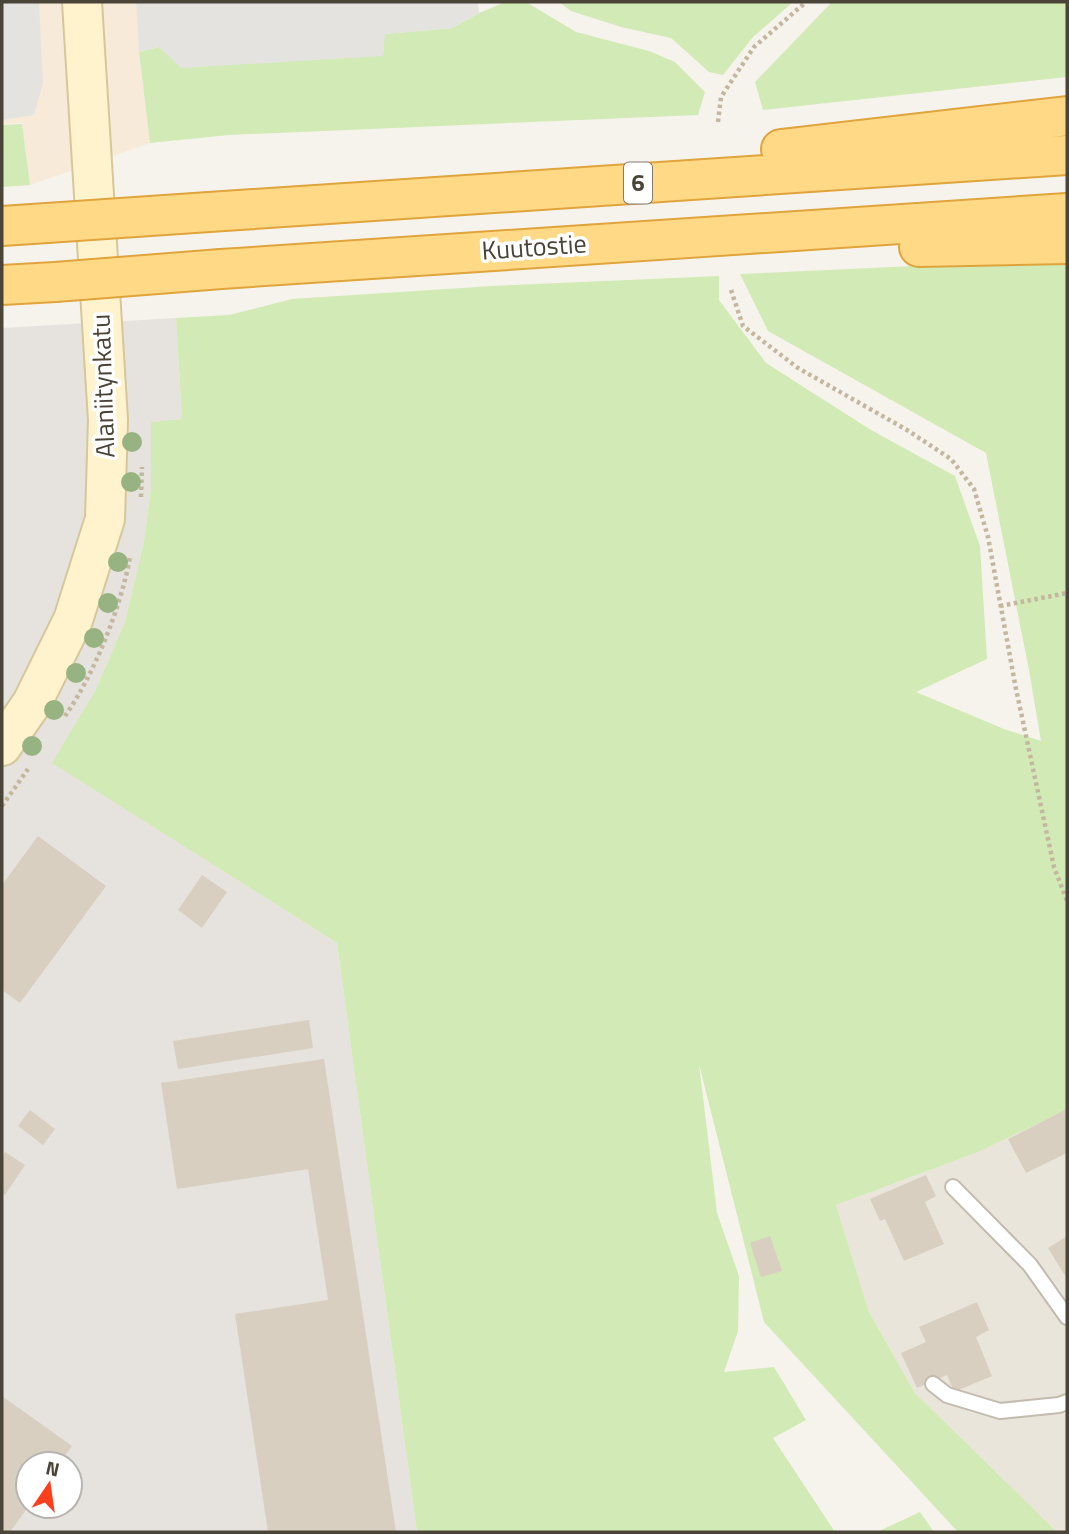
<svg xmlns="http://www.w3.org/2000/svg" width="1069" height="1534" font-family="'Titillium Web',sans-serif">
	<rect width="100%" height="100%" fill="#f6f3ec"/>
	<path fill="#eae5da" d="M1067,1110v422h-10l-142,-139 -46,-81 -33,-107 142,-53z"/>
	<path fill="#f7ead8" d="M2,2h134l3,50 11,91 -120,42 -8,-62 -20,1z"/>
	<path fill="#e6e2dd" fill-rule="evenodd" d="M176,318l6,101 -31,3v66l-7,53 -19,81 -30,69 -42,72 284,180 80,589h-415v-1204zM28,1464h42v42h-42z"/>
	<path fill="#d2eab5" d="M505,2h21l50,30 73,19 26,11 30,30 -7,23 -469,20 -79,8 -11,-91 20,-5 224,9 1,-22 68,-6 27,-15z
		M559,2h234l-40,35 -30,38 -14,-3 -38,-34 -50,-11 -50,-16z
		M832,2h235v75l-304,33 -8,-28z
		M22,124l8,61 -28,2v-62z
		M1067,259v851l-89,42 -142,53 33,107 46,81 142,139h-99l-194,-210 -65,-258 18,149 22,63 -1,55 -14,41 50,-5 32,53 -33,18 62,94h-418l-80,-589 -285,-180 43,-72 30,-69 19,-81 7,-53v-66l31,-3 -6,-101 53,-3 63,-16 200,-13 227,-10v24l47,63 105,67 84,46 25,70 7,113 -71,33 88,37 37,12 -12,-71 -43,-217 -218,-122 -28,-57z
		M920,1512l14,20h-57z"/>
	<path fill="#e5e3e0" d="M2,2h37l4,81 -9,32 -32,5z
		M136,2h342l1,11 -27,15 -67,6 -2,22 -202,12 -22,-21 -20,5z"/>
	<path fill="#d8cfc1" d="M38,836l68,50 -86,117 -18,-13v-105z
		M202,875l25,17 -25,36 -24,-18z
		M309,1020l4,28 -135,21 -5,-28z
		M324,1059l36,236 36,237h-128l-33,-218 93,-14 -20,-131 -131,20 -16,-106z
		M1067,1109v44l-41,20 -18,-34z
		M30,1110l25,19 -12,16 -25,-19z
		M5,1152l20,13 -20,30 -3,-2v-36z
		M926,1175l10,21 -11,6 19,42 -40,17 -19,-42 -5,2 -10,-22z
		M770,1236l12,35 -21,6 -11,-34z
		M1067,1236v43l-19,-31z
		M977,1302l12,28 -13,7 16,39 -38,16 -7,-17 -30,13 -16,-35 25,-11 -7,-15z
		M2,1396l70,50 -13,18h-31v43l-18,25h-8z"/>
	<g fill="none" stroke-linecap="round" stroke-linejoin="round">
		<defs>
			<path id="service" d="M953,1187l77,78 37,52
				M933,1384l14,11 53,16 59,-6 8,-3"/>
			<path id="secondary" d="M2,746l30,-43 41,-83 32,-101 3,-99 -26,-418"/>
			<path id="trunk" d="M781,149l286,-33
				M209,212l858,-57
				M2,226l45,-3
				M919,247l148,-3
				M221,269l846,-56
				M2,285l53,-3"/>
		</defs>
		<use href="#service" stroke="#c2bbae" stroke-width="18"/>
		<use href="#secondary" stroke="#d6c79b" stroke-width="42"/>
		<use href="#trunk" stroke="#e0a43c" stroke-width="42"/>
		<path stroke="#c4b79f" stroke-width="4.5" stroke-dasharray="3.5 3.5" stroke-linecap="butt" d="M718,122l3,-25 33,-50 52,-45
			M731,290l12,36 55,42 109,62 44,29 23,30 14,48 28,152 38,178 13,34
			M141,497l1,-30
			M1000,606l67,-13
			M65,716c29,-41 56,-109 65,-159
			M2,806l26,-37"/>
		<use href="#service" stroke="#fff" stroke-width="14"/>
		<use href="#secondary" stroke="#fff3cd" stroke-width="38"/>
		<use href="#trunk" stroke="#ffd985" stroke-width="38"/>
		<defs>
			<path id="trunk-bridge" d="M47,223l162,-11
				M55,282l166,-13"/>
		</defs>
		<use href="#trunk-bridge" stroke="#e0a43c" stroke-width="42" stroke-linecap="butt"/>
		<use href="#trunk-bridge" stroke="#ffd985" stroke-width="38"/>
	</g>
	<g fill="#97b381">
		<circle cx="132" cy="442" r="10"/>
		<circle cx="131" cy="482" r="10"/>
		<circle cx="118" cy="562" r="10"/>
		<circle cx="108" cy="603" r="10"/>
		<circle cx="94" cy="638" r="10"/>
		<circle cx="76" cy="673" r="10"/>
		<circle cx="54" cy="710" r="10"/>
		<circle cx="32" cy="746" r="10"/>
	</g>
	<g text-anchor="middle" stroke-width="7" stroke-linejoin="round" paint-order="stroke">
		<rect fill="#fff" stroke="#817c74" stroke-width="2" x="624" y="162.5" width="28" height="41" rx="5"/>
		<g font-size="24" font-weight="bold" fill="#4b4439">
			<text x="638" y="191">6</text>
		</g>
		<g font-size="26" fill="#4b4439" stroke="#fff">
			<text transform="translate(534 247) rotate(-4)" y="9">Kuutostie</text>
			<text transform="translate(103 386) rotate(-92)" y="9">Alaniitynkatu</text>
		</g>
	</g>
	<rect width="1069" height="1534" fill="none" stroke="#4b4439" stroke-width="7"/>
	<g transform="translate(49 1485) rotate(13)"><circle r="33" fill="#ffffff" stroke="#b7b4b0" stroke-width="2"/>
	<path d="M0-5L12 26L0 18L-12 26Z" fill="#fc3f1d"/>
	<text y="-10" font-size="19" font-weight="bold" text-anchor="middle" fill="#4b4439">N</text>
	</g>
</svg>
